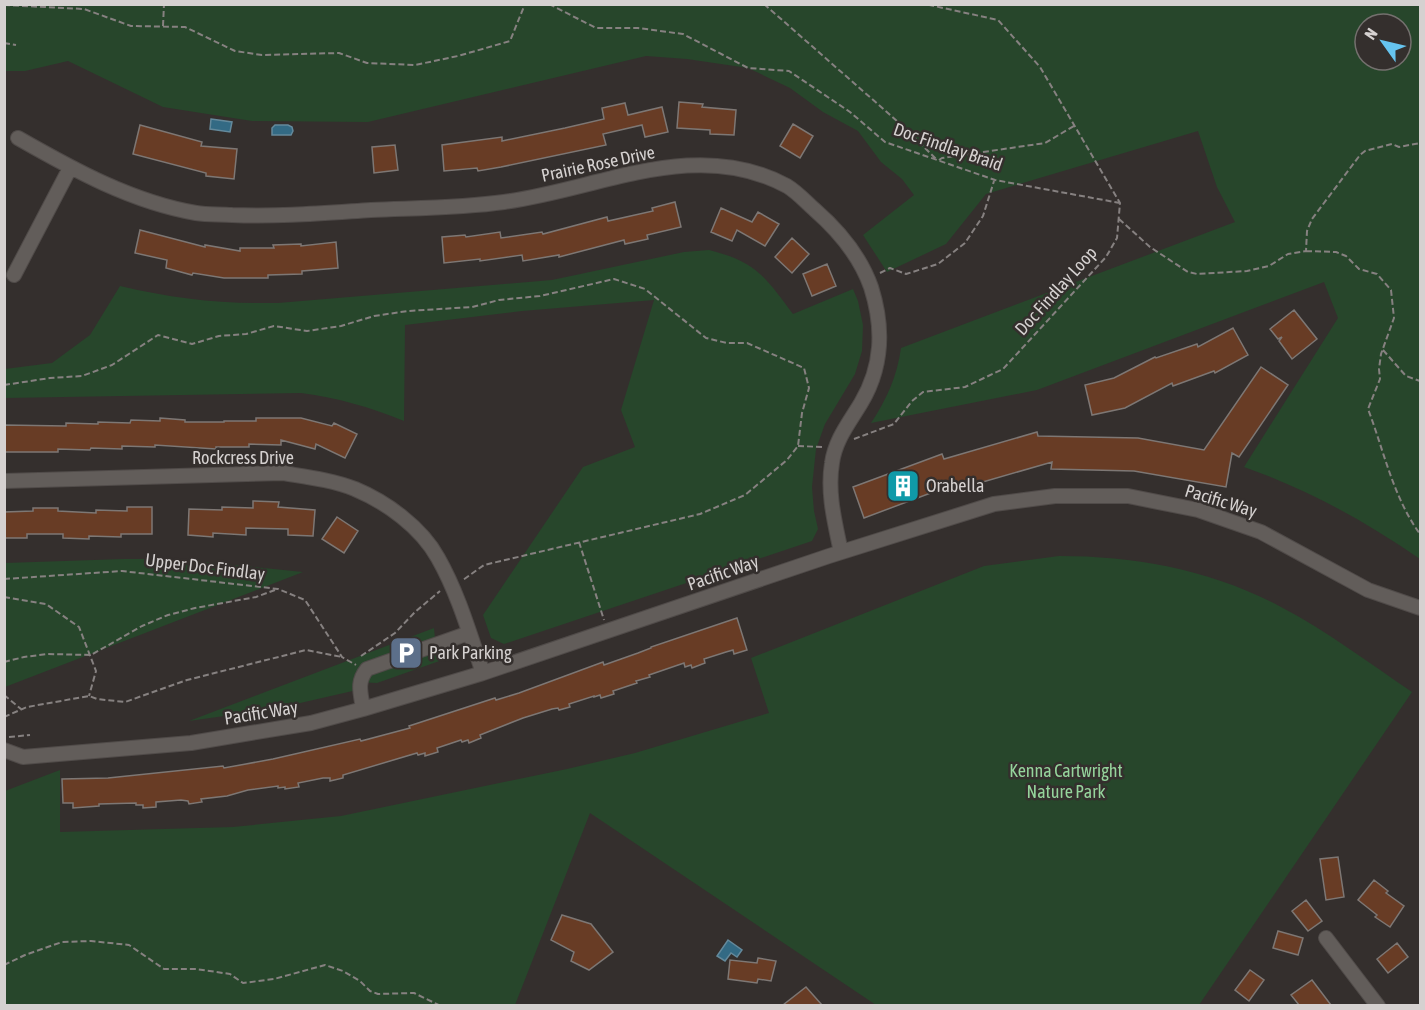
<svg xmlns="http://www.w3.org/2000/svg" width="1425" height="1010" font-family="'Asap Condensed',sans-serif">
	<rect width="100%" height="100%" fill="#342f2d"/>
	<path fill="#27462b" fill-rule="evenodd" d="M4,5h1416v554c-57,-39 -111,-69 -176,-92l94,-149 -14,-36 -287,108 -166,33c16,-24 26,-47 30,-75l334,-126 -18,-35 -19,-56 -212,63 -40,50 -59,28 -24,-37 51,-40 -12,-16 -21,-17 -23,-31 -35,-19 -33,-24 -42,-20 -61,-9 -41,-3 -278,66 -116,-1 -89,-14 -95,-46 -43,10h-20zM1365,24h36v36h-36z
		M709,250c48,12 56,27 84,64l60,-25 5,12 5,24 -1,26 -7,23 -30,50 -9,25 -4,38 2,24 4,18 -6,12 -308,103 -13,-6 -8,-23 100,-148 52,-20 -14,-37 33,-110 -132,11 -117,14 -1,96c-34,-14 -66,-23 -103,-28l-296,5v-29l47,-6 38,-28 30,-49c55,13 101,18 158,17l274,-23 132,-28z
		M1059,556c77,0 153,14 222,51 46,24 88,56 131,85l-213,313h-323l-286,-192 -75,192h-510v-214l55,-21v62l173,-5 108,-11 226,-47 68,-16 134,-40 -18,-55 233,-92z
		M124,559h52l127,13 -298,115v-124z
		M434,628l2,22 12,8 -71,25 -19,-1 -1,8 -83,19 -85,12z"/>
	<path fill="#336a84" stroke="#64899b" stroke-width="1.5" d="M211,119l21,3 -2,10 -20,-3z
		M275,125h13l4,2 1,4 -2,4h-19v-7z
		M728,940l14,10 -5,7 -6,-4 -6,8 -8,-5z"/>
	<path fill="#683c25" stroke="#7d7774" stroke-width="1.5" d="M679,102l24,2 -1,3 34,3 -2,25 -24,-1v-4l-33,-2z
		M625,103l3,12 34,-8 6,25 -23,5 -3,-12 -39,9 3,11 -105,22 -23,4 -1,-3 -33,3 -2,-26 60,-8v4l63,-13 39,-9 -2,-11z
		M793,124l20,12 -13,22 -20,-12z
		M140,125l62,17 -1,4 36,3 -3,30 -28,-3v-3l-73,-19z
		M395,145l3,25 -24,3 -2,-26z
		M675,202l6,25 -34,8 1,4 -23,5 -1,-4 -65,17v-2l-36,6 -1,-6 -42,6v-2l-36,4 -2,-26 23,-2 1,2 34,-5 1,6 41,-6 1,2 64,-17 1,4 45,-10 -1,-3z
		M721,208l31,14 6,-10 21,12 -14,22 -28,-16 -5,11 -21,-9z
		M140,230l65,17v-2l35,6v-3h34l-1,-3 28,-1v2l35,-4 2,26 -36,3v3l-34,1v3h-44l-31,-5 -1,2 -26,-7 1,-8 -32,-7z
		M792,238l17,16 -17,19 -17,-16z
		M827,264l9,22 -24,10 -9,-22z
		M1294,310l23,29 -25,20 -13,-18 3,-4 -4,2 -8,-10z
		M1233,328l15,27 -33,18 -1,-2 -41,15 -1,-3 -47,25 -33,7 -7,-30 29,-7 41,-21 1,1 41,-14 1,3z
		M1261,367l27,18 -49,72 -7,-4 -6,34 -92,-16 -83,-2 1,-7 -90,26 -2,-6 -96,36 -11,-31 89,-33 2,5 93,-27 1,4 100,2 66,12z
		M160,418l25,2v2h39v-1h32v-3h45l31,8 2,-3 23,11 -12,24 -29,-14 -1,5 -34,-9v5l-32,-1v3h-33v2l-61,-4v2l-33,-1v3l-31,-1 -1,2 -32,-1v3h-54v-27l62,1v-3l32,1v-2l32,1 1,-3 29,1z
		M253,501l26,1 -1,5 37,3 -2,26 -25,-1v-6l-42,-1v7l-33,-2v4l-25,-2 1,-26 33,1v-3l31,1z
		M127,507h25v27h-31v3l-32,-1v3l-26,-1v-4h-36v4h-23v-26l29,-1v-3h25v3l38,2v-3l31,1z
		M337,517l21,14 -14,22 -22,-14z
		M737,618l10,32 -13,4 -1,-4 -7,2 -22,7 1,4 -13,5 -1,-3 -6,2 -1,-4 -35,12 1,2 -14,4 1,2 -24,8 1,3 -13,4 -1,-3 -6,2v-1l-25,8 1,3 -11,3 -1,-2 -6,1 -29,9 -43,17 1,3 -12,5 -1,-3 -6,2 -1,-2 -24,8 1,4 -13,4v-3l-7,2 -1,-2 -74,22v3l-13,3v-3h-7l-25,5 1,4 -14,2v-2l-7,1v-2l-30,4 -21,6 -26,3 1,3 -13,2 -1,-3 -7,-1 -25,2v5l-13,1v-3h-7v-2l-37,1v2l-26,2v-5h-10l-1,-24 46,-1 115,-12 1,2 49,-9 87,-20 1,2 49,-13 -1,-2 86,-28 1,2 23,-7 84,-31 1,3 34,-12 13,-5v-1z
		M1338,857l6,40 -18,3 -6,-41z
		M1374,880l14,11 -2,2 18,13 -14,21 -15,-10 2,-2 -19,-15z
		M1306,900l16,21 -14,10 -16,-20z
		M562,915l29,9 22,28 -24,18 -18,-9 3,-9 -23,-12z
		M1278,931l25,7 -5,17 -25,-7z
		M1397,943l11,14 -20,16 -11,-14z
		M758,958l18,3 -5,20 -13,-2 -1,4 -29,-4 2,-19 27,3z
		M1250,970l14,10 -15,21 -14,-11z
		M1312,980l19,25h-32l-8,-10z
		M806,987l16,18h-39z"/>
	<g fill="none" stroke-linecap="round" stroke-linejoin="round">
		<defs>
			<path id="minor" d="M18,138c56,32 114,64 178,75 12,2 24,1 36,2 47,2 93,-2 139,-5 44,-2 90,-2 133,-8 94,-12 191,-66 283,-16 10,6 19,16 28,24 24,21 45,46 56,77 13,41 12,79 -10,116 -12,20 -26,37 -29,60 -5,30 3,60 9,89
				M14,275l56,-107
				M4,481l279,-8c24,4 49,7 72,16 31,13 66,38 83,69 20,35 32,77 45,115
				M363,709c-2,-16 -7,-26 4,-40l102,-36
				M4,750l19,7 168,-14 120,-20 52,-14 120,-36 346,-117 165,-52 61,-8h73l70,14 63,22 107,58 52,18
				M1326,938l52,68"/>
		</defs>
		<use href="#minor" stroke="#504b49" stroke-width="16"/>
		<path stroke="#868180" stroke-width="2" stroke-dasharray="6 3" stroke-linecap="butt" d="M549,4l47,24h42l45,6 65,34 41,3 61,41 35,30 110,38 125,23
			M764,4l141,124 31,31
			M4,5l80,4 47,17 54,1 50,24 27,4 77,-2 28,10 48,2 43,-9 52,-15 15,-37
			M163,26l1,-22
			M4,43l12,2
			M939,160l3,-2 103,-15 29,-17
			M1119,219l31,28 38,25 9,2 50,-3 22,-5 19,-12 18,-3 1,-20 5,-12 48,-64 5,-4 27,-7 7,3 21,-4
			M1306,251l30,1 10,4 13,13 18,5 14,16 3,28 -13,36 -2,15 1,10 -12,30c16,42 25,88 52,125
			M880,273l10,-5 16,6 32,-10 27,-21 18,-27 11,-35
			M1383,350l23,26 14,5
			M4,385l46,-7 32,-2 30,-11 46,-30 34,9 27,-8 27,-2 28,-8 33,5 34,-5 33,-10 34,-5 64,-4 27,-7 41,-4 74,-17 31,10 61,49 21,5h20l57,25 5,20 -7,25 -4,33 -11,14 -42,35 -45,19 -216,51 -21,15
			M854,439l40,-15 18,-23 11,-9 42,-5 38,-18 103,-112 11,-19 3,-35 -80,-136 -42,-47 -73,-16
			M798,446l24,1
			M579,542l25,78
			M4,579l118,-8 156,18 27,11 37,57 14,8
			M4,597l42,7 33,23 17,44 -7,25
			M361,656l34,-23 20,-21 25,-21
			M4,662l20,-5 24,-3 43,1 51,-29 26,-11 27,-7 61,-11 19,-7
			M4,695l17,14
			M4,717l23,-10 62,-11 8,3 28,3 62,-22 119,-30 36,7
			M9,737l21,-2
			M4,965l21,-10 37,-13 29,-1 38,4 35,24h32l34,5 13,9 31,-4 51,-14 18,6 17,10 10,10 8,3 36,-1 27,13"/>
		<use href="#minor" stroke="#625d5a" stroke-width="14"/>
	</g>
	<defs>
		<symbol id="building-square" viewBox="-11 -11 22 22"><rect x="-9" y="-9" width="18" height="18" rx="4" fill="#0f9aa8" stroke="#342f2d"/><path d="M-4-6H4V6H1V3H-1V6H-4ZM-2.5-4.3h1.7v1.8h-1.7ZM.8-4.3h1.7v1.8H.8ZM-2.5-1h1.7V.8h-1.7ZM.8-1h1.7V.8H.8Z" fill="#fff"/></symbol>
		<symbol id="parking-square" viewBox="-11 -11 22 22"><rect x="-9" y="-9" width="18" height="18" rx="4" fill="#5c6f8a" stroke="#342f2d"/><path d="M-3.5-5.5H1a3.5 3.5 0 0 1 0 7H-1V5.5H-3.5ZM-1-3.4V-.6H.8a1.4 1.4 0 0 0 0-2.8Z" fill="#fff"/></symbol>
	</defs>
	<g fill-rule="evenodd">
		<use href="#building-square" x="884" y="467" width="38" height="38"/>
		<use href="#parking-square" x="387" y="634" width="38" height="38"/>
	</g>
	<g text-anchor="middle" stroke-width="5" stroke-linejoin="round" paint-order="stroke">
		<g font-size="18" fill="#d5d1d0" stroke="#342f2d">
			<text transform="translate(948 147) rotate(19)" y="6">Doc Findlay Braid</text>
			<text transform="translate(598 164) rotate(-12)" y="6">Prairie Rose Drive</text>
			<text transform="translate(1056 291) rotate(-48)" y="6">Doc Findlay Loop</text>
			<text x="243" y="464">Rockcress Drive</text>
			<text transform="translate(1221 501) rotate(17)" y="6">Pacific Way</text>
			<text transform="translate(205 567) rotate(7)" y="6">Upper Doc Findlay</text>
			<text transform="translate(723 573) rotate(-19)" y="6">Pacific Way</text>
			<text transform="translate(261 713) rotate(-9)" y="6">Pacific Way</text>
		</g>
		<g font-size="18" fill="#d5d1d0" stroke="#342f2d" text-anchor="start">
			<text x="926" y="492">Orabella</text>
			<text x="429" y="659">Park Parking</text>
		</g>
		<g font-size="18" fill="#95d49c" stroke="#342f2d">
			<text x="1066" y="777">Kenna Cartwright<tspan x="1066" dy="21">Nature Park</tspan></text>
		</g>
	</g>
	<rect width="1425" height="1010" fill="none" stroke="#d5d1d0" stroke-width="12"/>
	<g transform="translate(1383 42) rotate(304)"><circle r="28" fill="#342f2d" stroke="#74706e" stroke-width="1.5"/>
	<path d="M0-4.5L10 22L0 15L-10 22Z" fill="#66c4ef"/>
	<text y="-9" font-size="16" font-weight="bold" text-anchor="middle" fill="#d5d1d0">N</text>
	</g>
</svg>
